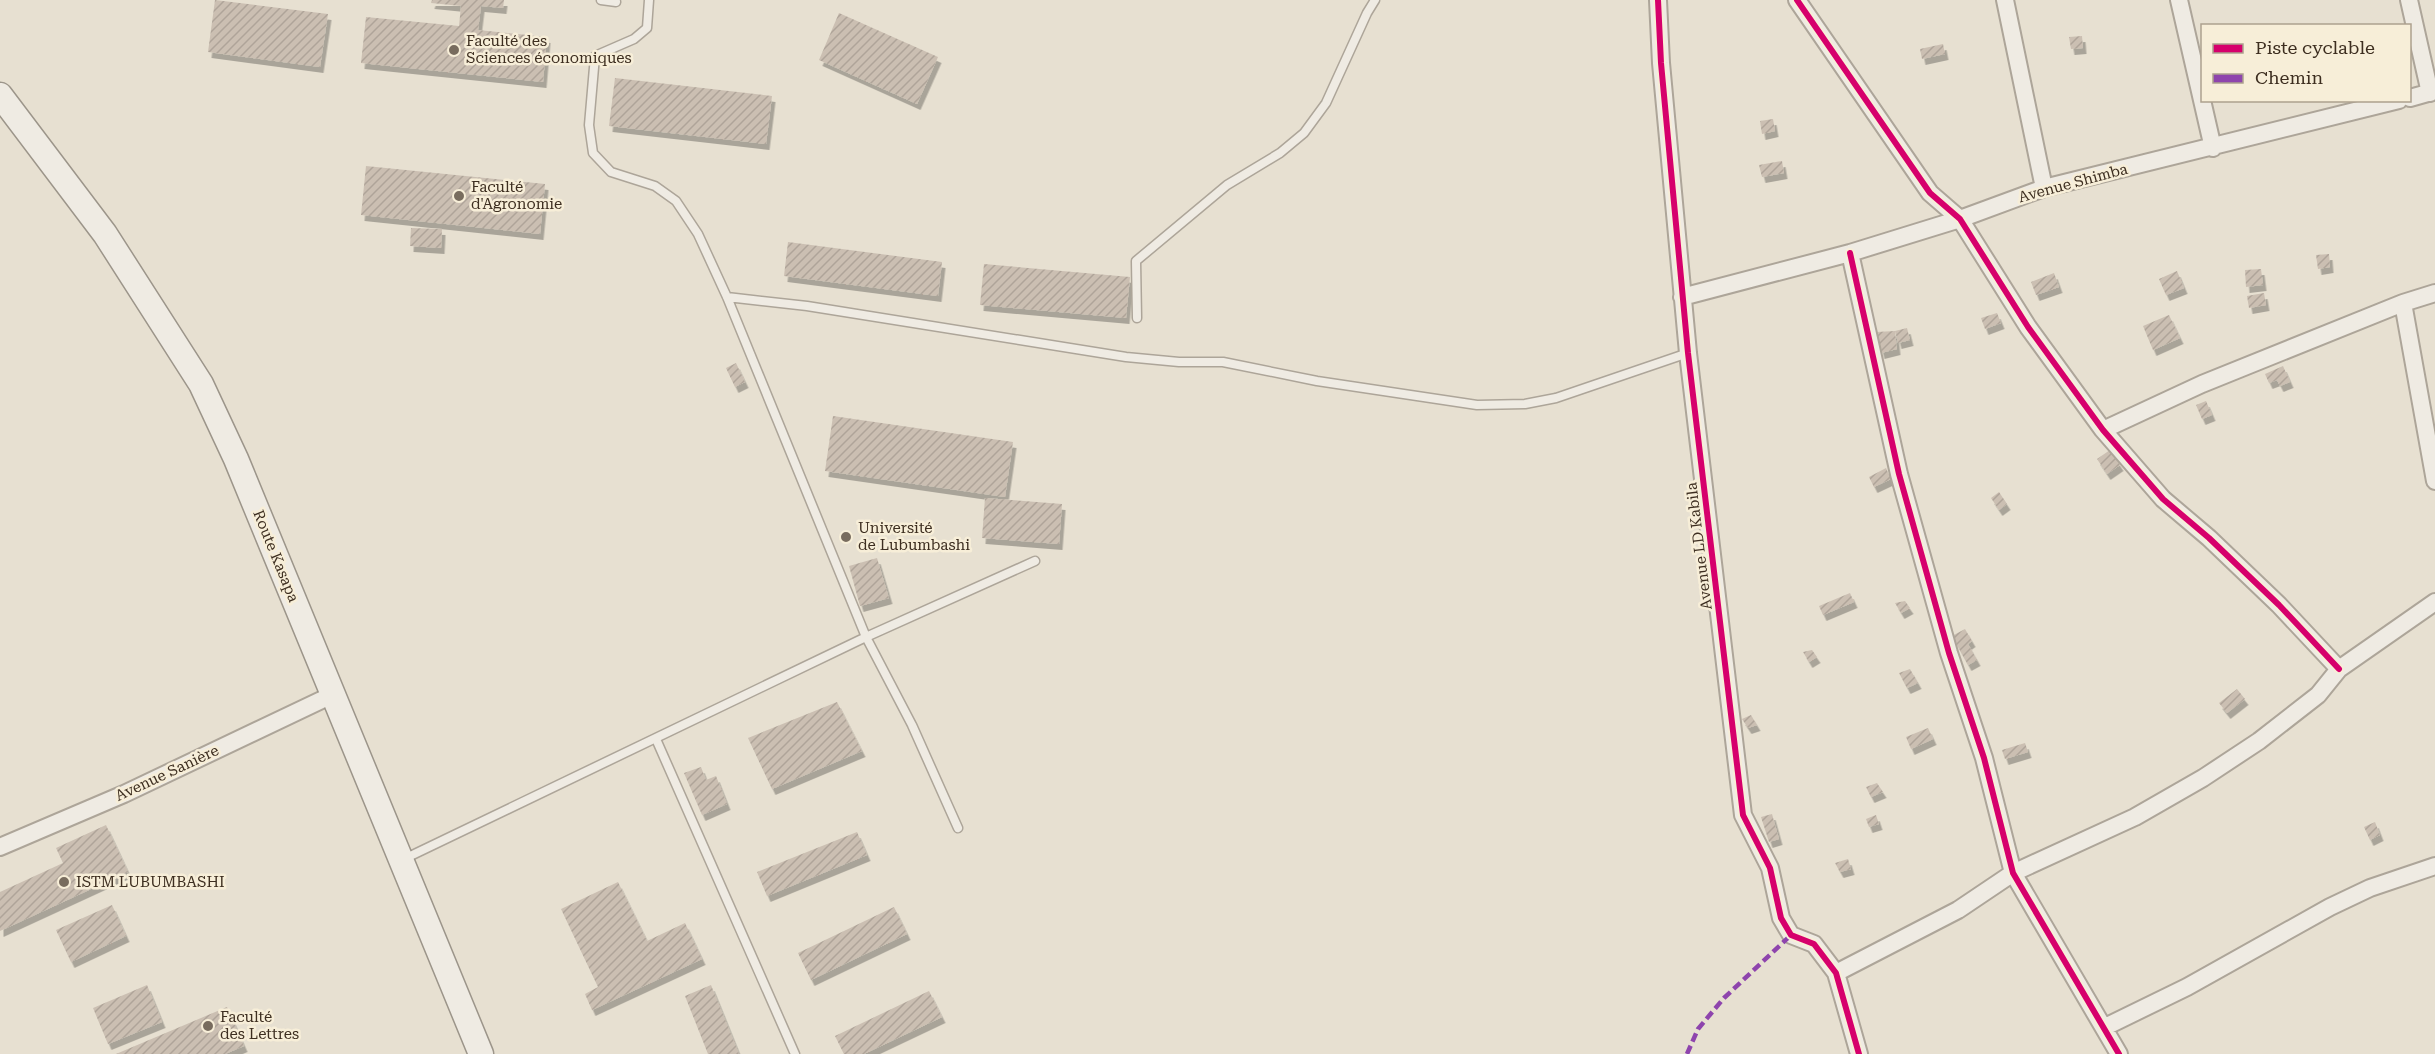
<svg xmlns="http://www.w3.org/2000/svg" width="2435" height="1054" font-family="'Roboto Serif',serif">
	<defs>
		<pattern id="building-hatch" width="6" height="6" patternUnits="userSpaceOnUse" patternTransform="scale(1.5)"><rect width="6" height="6" fill="#cbbfb2"/><path d="M-1 1l2-2M0 6l6-6M5 7l2-2" fill="none" stroke="#afa499"/></pattern>
		<filter id="shadow"><feDropShadow dx="3.5" dy="6" stdDeviation="0" flood-color="#0004"/></filter>
	</defs>
	<rect width="100%" height="100%" fill="#e7e0d1"/>
	<path fill="url(#building-hatch)" filter="url(#shadow)" d="M215,0l113,14 -8,53 -112,-15z
		M432,0h72l-1,8 -22,-2 -3,24 69,7 -4,45 -182,-19 5,-46 93,9 2,-20 -30,-3z
		M839,13l99,44 -21,47 -98,-44z
		M2082,36l1,12 -12,1 -2,-12z
		M1943,44l2,10 -23,5 -2,-10z
		M615,78l157,18 -6,48 -157,-18z
		M1773,119l2,12 -13,3 -2,-13z
		M1782,161l2,12 -22,4 -3,-12z
		M366,166l179,18 -5,50 -179,-19z
		M411,228l31,1 -1,19 -31,-2z
		M788,242l154,20 -4,34 -154,-20z
		M2329,254l1,13 -12,2 -2,-14z
		M984,264l146,13 -4,41 -146,-13z
		M2261,269l2,16 -17,2 -1,-17z
		M2177,271l7,17 -18,7 -7,-16z
		M2054,273l5,14 -23,8 -5,-13z
		M2264,293l2,12 -17,3 -2,-12z
		M1997,313l4,10 -16,6 -4,-11z
		M2169,315l11,23 -27,12 -10,-24z
		M1907,328l3,12 -12,3 -3,-12z
		M1895,331l2,18 -16,4 -5,-21z
		M736,363l9,19 -10,5 -9,-19z
		M2283,366l7,16 -10,4 -3,-6 -8,3 -4,-9z
		M2206,401l6,14 -10,4 -6,-14z
		M833,416l180,26 -8,55 -180,-26z
		M2110,450l10,15 -13,9 -10,-15z
		M1886,468l5,11 -17,8 -5,-10z
		M1999,492l8,12 -8,6 -8,-12z
		M985,498l77,6 -3,40 -77,-6z
		M877,558l12,40 -29,8 -11,-40z
		M1850,593l4,9 -31,13 -4,-9z
		M1905,601l5,7 -9,5 -6,-10z
		M1965,629l7,12 -4,3 9,16 -9,5 -16,-29z
		M1812,650l5,7 -8,5 -6,-10z
		M1910,669l8,14 -11,5 -8,-15z
		M2237,689l8,10 -18,14 -8,-10z
		M837,702l25,49 -90,38 -24,-51z
		M1751,715l6,10 -9,3 -6,-9z
		M1928,728l5,11 -22,10 -5,-12z
		M2025,743l3,9 -23,7 -3,-9z
		M701,767l5,13 10,-4 11,28 -25,11 -18,-42z
		M1877,783l6,9 -12,5 -5,-10z
		M1772,814l7,25 -10,3 -8,-25z
		M1876,815l3,9 -10,3 -3,-8z
		M2375,822l5,13 -10,5 -6,-13z
		M106,825l22,47 -128,59v-39l63,-29 -7,-15z
		M857,832l10,23 -100,41 -10,-24z
		M1848,859l3,10 -11,3 -5,-9z
		M618,882l29,59 38,-18 17,36 -110,51 -7,-16 13,-7 -37,-78z
		M112,905l14,31 -55,26 -15,-32z
		M894,907l13,27 -96,46 -13,-27z
		M147,985l15,37 -54,22 -15,-36z
		M711,985l28,69h-31l-23,-58z
		M929,991l13,26 -78,37h-20l-9,-18z
		M227,1007l17,39 -19,8h-109z"/>
	<g fill="none" stroke-linecap="round" stroke-linejoin="round">
		<defs>
			<path id="lane" d="M601,0l15,2
				M727,297l80,9 319,51 53,5h44l94,19 160,24 48,-1 31,-6 132,-45
				M1137,318l-1,-57 91,-76 53,-32 24,-20 22,-30 41,-90 8,-13
				M656,739l139,315
				M958,828l-46,-103 -46,-88 169,-76
				M404,859l462,-222 -139,-340 -29,-63 -22,-33 -21,-15 -44,-14 -18,-19 -4,-28 6,-69 39,-17 13,-11 2,-28"/>
			<path id="street" d="M1658,0l3,63 27,290 55,462 27,53 11,50 10,17 23,9 22,29 23,81
				M1797,0l133,193 30,26 68,108 75,103 60,69 46,39 70,67 60,64
				M2005,0l39,188
				M2179,0l34,148
				M2409,0l21,93
				M2410,98l25,-7
				M1850,253l49,221 50,179 35,105 29,115 106,181
				M2435,293l-32,10 32,178
				M1682,297l168,-44 110,-34 84,-31 355,-88
				M2103,430l99,-46 201,-81
				M0,847l124,-53 208,-99
				M1836,973l122,-63 55,-37 122,-56 68,-39 56,-37 59,-46 21,-26 96,-67
				M2105,1027l82,-40 143,-80 40,-19 65,-22"/>
			<path id="secondary" d="M0,95l105,139 96,150 35,75 245,595"/>
		</defs>
		<use href="#lane" stroke="#ada599" stroke-width="11"/>
		<use href="#street" stroke="#ada599" stroke-width="20"/>
		<use href="#secondary" stroke="#9c958a" stroke-width="27"/>
		<use href="#lane" stroke="#efebe3" stroke-width="8"/>
		<use href="#street" stroke="#efebe3" stroke-width="16"/>
		<use href="#secondary" stroke="#efebe3" stroke-width="24"/>
		<path stroke="#8e44ad" stroke-width="4.5" stroke-dasharray="9 4.5" stroke-linecap="butt" d="M1687,1054l11,-25 26,-31 67,-63"/>
		<defs>
			<path id="cycleway" d="M1658,0l3,63 27,290 55,462 27,53 11,50 10,17 23,9 22,29 23,81
				M1797,0l133,193 30,26 68,108 75,103 60,69 46,39 70,67 60,64
				M1850,253l49,221 50,179 35,105 29,115 106,181"/>
		</defs>
		<use href="#cycleway" stroke="#f7eed8" stroke-width="10"/>
		<use href="#cycleway" stroke="#d6006c" stroke-width="6"/>
	</g>
	<g fill="#786c5e" stroke="#f7eed8" stroke-width="2">
		<circle cx="454" cy="50" r="6"/>
		<circle cx="459" cy="196" r="6"/>
		<circle cx="846" cy="537" r="6"/>
		<circle cx="64" cy="882" r="6"/>
		<circle cx="208" cy="1026" r="6"/>
	</g>
	<g text-anchor="middle" stroke-width="5" stroke-linejoin="round" paint-order="stroke">
		<g font-size="15" fill="#3d2e20" stroke="#f7eed8" text-anchor="start">
			<text x="466" y="46">Faculté des<tspan x="466" dy="17">Sciences économiques</tspan></text>
			<text x="471" y="192">Faculté<tspan x="471" dy="17">d'Agronomie</tspan></text>
			<text x="858" y="533">Université<tspan x="858" dy="17">de Lubumbashi</tspan></text>
			<text x="76" y="887">ISTM LUBUMBASHI</text>
			<text x="220" y="1022">Faculté<tspan x="220" dy="17">des Lettres</tspan></text>
		</g>
		<g font-size="15" fill="#3d2e20" stroke="#f7eed8">
			<text transform="translate(2073 183) rotate(-15)" y="5">Avenue Shimba</text>
			<text transform="translate(1699 546) rotate(-97)" y="5">Avenue LD Kabila</text>
			<text transform="translate(276 556) rotate(68)" y="5">Route Kasapa</text>
			<text transform="translate(167 773) rotate(-25)" y="5">Avenue Sanière</text>
		</g>
	</g>
	<rect x="2201" y="24" width="210" height="78" fill="#f7eed8" stroke="#ada18e" stroke-width="1.5"/>
	<rect x="2213" y="44" width="30" height="9" fill="#d6006c" stroke="#ada18e" stroke-width="1.5"/>
	<text x="2255" y="54" font-size="18" fill="#3d2e20">Piste cyclable</text>
	<rect x="2213" y="74" width="30" height="9" fill="#8e44ad" stroke="#ada18e" stroke-width="1.5"/>
	<text x="2255" y="84" font-size="18" fill="#3d2e20">Chemin</text>
</svg>
